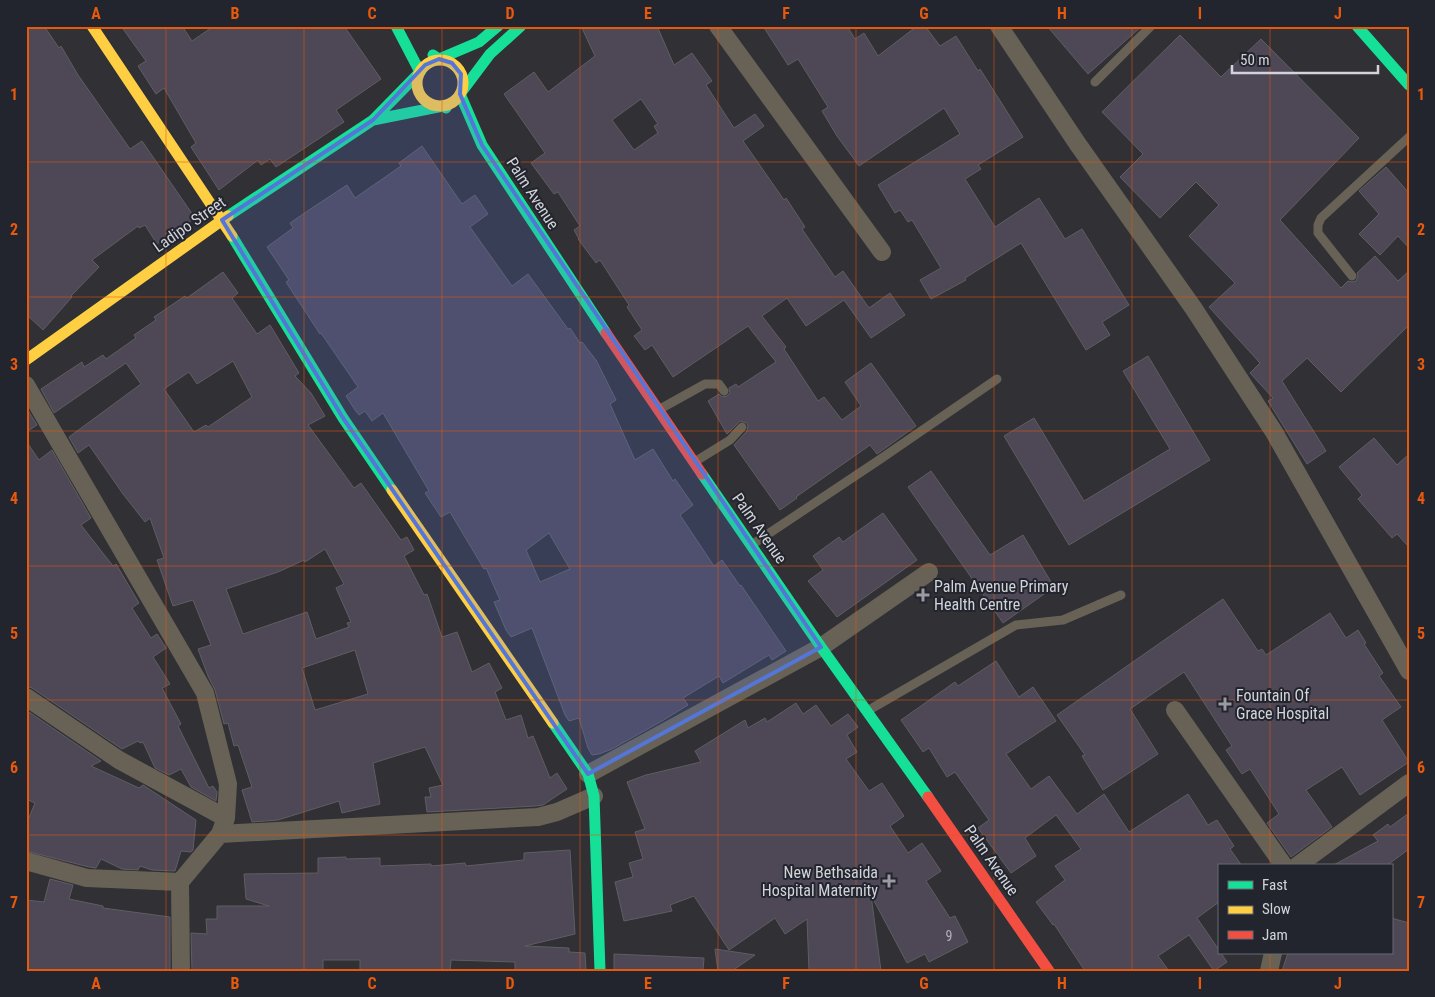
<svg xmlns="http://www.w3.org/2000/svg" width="1435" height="997" font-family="'Roboto Condensed',sans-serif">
	<rect width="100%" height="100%" fill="#303035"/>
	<path fill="#4e4756" stroke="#5f5e62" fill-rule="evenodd" d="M26,26h18l15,22 2,-2 17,29 52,74 12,-8 53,77 -38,26 -12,-19 -6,3 -1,-2 -46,34 7,7 -28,29 1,1 -29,33 -17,-16z
		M121,26h61l10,15 22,-15h130l37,53 -45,31 8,12 -68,45 -6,-8 -9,6 -3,-5 -39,30 -28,-43 5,-4 -32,-55 -8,6 -18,-28 8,-5z
		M581,26h76l17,39 18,-12 20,28 -6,4 28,43 21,-14 9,12 -21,15 41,59 2,-2 19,29 -3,2 33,48 8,-6 26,37 21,-15 15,22 -34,23 -27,-38 -38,26 -19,-28 -25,18 24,31 -2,2 34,52 6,-4 18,23 19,-14 -16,-24 26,-19 45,63 -39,28 -7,-9 -74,52 1,1 -17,12 -46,-65 13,-14 1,-5 -1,-3 -7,-2 -13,13 -19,-33 11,-7 3,3 5,-1 3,-3 -1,-5 7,-4 2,3 38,-25 -28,-36 -75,51 -21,-32 -7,5 -11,-14 8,-6 -15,-23 2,-2 -29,-45 -4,3 -18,-24h1l-5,-9 6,-4 -22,-34 -4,2 -23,-31 14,-10 -41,-59 30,-22 14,20 47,-36zM641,99l17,25 -4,2 4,7 -24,17 -22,-30z
		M763,26h84l8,13 9,-6 14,23 39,-30h8l15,20 16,-10 22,35 2,-2 43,68 -45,28 3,4 -16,10 30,48 44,-29 26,41 17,-10 47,76 -27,17 8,13 -24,15 -65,-107 -56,35 1,2 -35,19 -11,-19 21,-12 -29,-48 -4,2 -8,-12 -5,3 -17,-28 82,-51 -16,-26 -85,58 -22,-30 -15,-25 6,-4 -30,-48 -10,6z
		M1047,26h95l-54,48z
		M1180,35l41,42 40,-38 98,99 -79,82 61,68 7,-7 4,1 4,-1 2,-5 -1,-3 18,-17 23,25 11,-10v54l-68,67 -34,-34 -25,23 44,70 -19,13 -39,-63 5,-3 -23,-25 10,-10 -51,-56 26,-24 -46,-47 30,-31 -23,-23 -36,36 -40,-41 23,-23 -41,-42z
		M422,146l40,58 13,-9 13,19 -18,13 42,59 16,-12 40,55 2,-1 10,15 2,-1 14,18 20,40 -6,4 25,56 18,-11 20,32 2,-2 18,26 -13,10 34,51 8,-6 18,26 1,-1 45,66 -14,9 -3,-5 -46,28 -4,-7 -36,22 5,7 -26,16 -50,28 -13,5 -7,1 -4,-7 -9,-30 -10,3 -4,-6 -33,-87 -21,9 -5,-7 -12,-28 6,-2 -14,-32 -2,1 -34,-57 -9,5 -16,-24 4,-2 -46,-78 -11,8 -7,-10 -6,4 -4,-5 -9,-14 12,-9 -37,-54 -1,1 -34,-52 3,-2 -22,-33 26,-19 -3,-5 22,-15 35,-23 8,13 46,-32 -2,-3zM549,533l21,36 -30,13 -14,-32z
		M1386,167l23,26v55l-11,-12 -18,19 -21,-21 20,-20 -20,-23z
		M223,272l15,21 -6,5 25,36 13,-9 29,48 -4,3 16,17 14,23 -17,9 46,63 7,-5 40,57 6,-3 7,13 -10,6 20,39 3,-1 15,43 15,-5 15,40 17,-9 13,25 -7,4 11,28 15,-5 7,23 5,-2 17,42 7,-5 10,16 -24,16 -7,1 -109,6 -2,-15h6l-2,-9 14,-3 -18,-38 -52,16 7,41 -38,9 -3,-12 -61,19 -26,2 -10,-32 10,-3 -14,-42 -4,1 -6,-23 -4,1 -9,-34 -7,-14 -10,-27 13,-4 -18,-45 -20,6 -16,-46 7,-2 -14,-40 -5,4 -22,-28 -34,-49 -11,8 -9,-16 72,-53 -15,-21 -72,50 -13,-24 41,-27 2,5 19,-12 3,4 30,-21 -2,-3 22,-15 -2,-3 31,-21 2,2zM233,361l19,36 -44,30 -2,-2 -12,7 -30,-43 25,-17 8,12zM325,549l19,35 -8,4 15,34 -4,1 2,4 -33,12 -9,-27 -64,22 -17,-45 52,-17 26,-12 1,2zM355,650l13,44 -53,16 -13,-42z
		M1148,356l62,104 -141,85 -65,-109 30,-18 50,83 86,-52 -47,-78z
		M26,407l11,18 -11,7z
		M1374,438l23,27 12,-11v93l-12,-13 -5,4 -34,-39 4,-4 -23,-28z
		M26,441l13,19 13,-10 39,68 -10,7 32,41 3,-2 23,39 -7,5 19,30 6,-4 9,14 -13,9 17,27 -8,4 19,36 -3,2 31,62 4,-2 4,6 -1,9 -25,-14 -10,-18 -12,6 -14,-7 -12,-26 -3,1 -2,-2 -16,8 -90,-61 -6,-2z
		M931,471l59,84 33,-20 31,52 -51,36 -95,-136z
		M883,513l34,47 -80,57 -29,-36 15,-11 -10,-14 26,-19 4,5z
		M1223,599l35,52 4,-2 4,6 64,-42 16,25 12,-8 8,13 -2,1 19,29 -4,3 22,31 -19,13 27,42 -49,33 -18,-28 -36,23 26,37 -41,30 -24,-34 12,-9 -29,-45 -8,5 -16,-24 6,-4 -48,-74 -54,37 28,45 -55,36 -21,-34 3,-1 -28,-40z
		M996,661l23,36 14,-10 23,34 -50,33 25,35 18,-13 28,38 27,-20 25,38 59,-38 20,31 9,-5 17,26 -4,3 12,17h-23v36l-22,16 22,32v3h2l6,9 -13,9 -25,-36 -31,21 11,15h-84l-31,-47 -1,1 -17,-23 29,-22 -10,-14 26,-17 -25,-34 -31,23 11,18 -25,17 -33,-45 11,-8 -34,-48 -8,5 -18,-29 -6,4 -22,-32 54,-38 3,4z
		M796,703l7,11 13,-9 15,21 17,-12 10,13 -11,8 10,17 -11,7 23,32 13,-8 22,33 -14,10 18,27 14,-10 19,28 -15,10 24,37 5,-2 13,26 -39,20 -4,-8 -18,9 -36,-68 10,76h-72l-2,-52 -22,15 -10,-16 -46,32 -35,-54 -24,9 2,6 -48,10 -9,-39 18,-5 -4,-14 14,-4 -8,-27 10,-3 -18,-47 19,-7 55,-13 -6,-11 50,-31 3,8 17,-10 2,4z
		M26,710l75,51 -10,5 48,22 4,-3 53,35 -3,30 -2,2 -10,-1 -6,20 -23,-1 -12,-4 -2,4 -16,-1 -21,-10 -5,9 -7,-1 -63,-16v-26l9,-22 -9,-4z
		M1409,813v36l-23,17h-54l46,-25 -5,-6 15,-11 2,3z
		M570,850l5,84 -50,12 44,2v4l16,1 1,18h-71v-9l-64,-2 -1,11h-90v-11h-37v11h-131l-1,-38 16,1 -1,-15h11v-13h52l-23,-7 -2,-25 74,-1v-15l28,-1v2l34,-1v8l51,-2v2l34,-3 1,3 58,-6v-7z
		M50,879l23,6 -4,14 34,7v2l67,9v54h-144v-71l18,2z
		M1391,918l18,5v48h-127l6,-18h103z
		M715,949l40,6 -23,16h-14z
		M614,954l90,4 -1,13h-89z"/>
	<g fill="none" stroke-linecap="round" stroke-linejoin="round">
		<path stroke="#686256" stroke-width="9" d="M1095,82l56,-56
			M1352,276l-34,-43v-8l3,-7 88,-81
			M660,409l45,-25h14l5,7
			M696,461l34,-21 12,-13
			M753,544l126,-84 118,-81
			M869,710l147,-85 47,-5 58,-25"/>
		<path stroke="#686256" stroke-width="18" d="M718,26l164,226
			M999,26l78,117 117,166 80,123 135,239
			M26,385l179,308 23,91 -2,34 -6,16 -40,48 1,89
			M26,697l93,63 107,58
			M1175,710l109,156
			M588,774l233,-127 108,-75
			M220,834l318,-17 19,-5 37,-16
			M26,861l61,17 93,4
			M1297,866l112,-83
			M1269,971l4,-18"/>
		<path stroke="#16e098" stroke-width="11" d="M521,26l-31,28 -30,40 22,51 124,188
			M1357,26l52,59
			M433,55l6,4 40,-17 19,-16
			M373,120l70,-14 3,2
			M228,216l145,-96 47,-48 -24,-46
			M232,236l111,182 49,72
			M702,474l119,173 107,150
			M553,723l35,51 6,22 6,175"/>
		<path stroke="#ffcf43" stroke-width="11" d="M92,26l140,210
			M417 83a23 23 0 1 1 46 0a23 23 0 1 1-46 0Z
			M26,360l202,-144
			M392,490l161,233"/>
		<path stroke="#f24e42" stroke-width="11" d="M606,333l96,141
			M928,797l121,174"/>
	</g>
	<path fill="#5476d9" fill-opacity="0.2" stroke="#5476d9" stroke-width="4" stroke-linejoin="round" d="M439,59l13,4 9,11 -1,20 22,51 339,502 -233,127 -245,-356 -121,-198 151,-100 52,-55z"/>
	<path fill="none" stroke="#e8590c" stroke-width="1" stroke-opacity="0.55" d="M166,26v945M304,26v945M442,26v945M580,26v945M718,26v945M856,26v945M994,26v945M1132,26v945M1270,26v840M26,162h1383M26,297h1383M26,431h1383M26,566h1383M26,700h1383M26,835h1383M1270,953v18"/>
	<g fill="#9a9ba0" stroke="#23252e" stroke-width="2">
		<path d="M920.5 587.5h5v5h5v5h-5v5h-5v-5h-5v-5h5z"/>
		<path d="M1222.5 696.5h5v5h5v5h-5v5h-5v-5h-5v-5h5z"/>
		<path d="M886.5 873.5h5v5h5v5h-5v5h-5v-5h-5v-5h5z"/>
	</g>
	<g text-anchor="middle" stroke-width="4" stroke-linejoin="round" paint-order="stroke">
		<g font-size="14" fill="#b2b1b9">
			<text x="949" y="941">9</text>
		</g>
		<g font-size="16" fill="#d3d4da" stroke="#23252e">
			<text transform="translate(533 193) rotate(57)" y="6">Palm Avenue</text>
			<text transform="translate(189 224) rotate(-35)" y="6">Ladipo Street</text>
			<text transform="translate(760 528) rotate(55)" y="6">Palm Avenue</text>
			<text transform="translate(992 860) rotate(55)" y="6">Palm Avenue</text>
		</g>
		<g font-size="16" fill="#d3d4da" stroke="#23252e" text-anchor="start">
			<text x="934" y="592">Palm Avenue Primary<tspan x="934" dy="18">Health Centre</tspan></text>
			<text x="1236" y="701">Fountain Of<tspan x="1236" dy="18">Grace Hospital</tspan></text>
			<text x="878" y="878" text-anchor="end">New Bethsaida<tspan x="878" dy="18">Hospital Maternity</tspan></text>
		</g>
	</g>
	<rect width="1435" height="997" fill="none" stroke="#23252e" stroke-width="55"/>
	<rect x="1218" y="864" width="175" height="90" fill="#23252e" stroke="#696b73"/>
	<rect x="1228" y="881" width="25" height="8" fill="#16e098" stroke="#696b73"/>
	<text x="1262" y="890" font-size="15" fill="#d3d4da">Fast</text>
	<rect x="1228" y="906" width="25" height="8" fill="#ffcf43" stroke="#696b73"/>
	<text x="1262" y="914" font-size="15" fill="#d3d4da">Slow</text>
	<rect x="1228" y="931" width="25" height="8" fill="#f24e42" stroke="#696b73"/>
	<text x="1262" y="940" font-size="15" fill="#d3d4da">Jam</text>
	<path d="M1232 65v8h146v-8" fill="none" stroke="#d3d4da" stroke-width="2.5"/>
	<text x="1240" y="65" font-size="15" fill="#d3d4da" stroke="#23252e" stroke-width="4" paint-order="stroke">50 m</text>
	<rect x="28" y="28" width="1380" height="942" fill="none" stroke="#e8590c" stroke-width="2"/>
	<g font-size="16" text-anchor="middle" font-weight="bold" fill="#e8590c">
		<text x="96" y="19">A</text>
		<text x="235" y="19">B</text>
		<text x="372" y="19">C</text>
		<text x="510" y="19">D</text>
		<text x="648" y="19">E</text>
		<text x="786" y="19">F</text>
		<text x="924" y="19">G</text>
		<text x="1062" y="19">H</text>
		<text x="1200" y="19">I</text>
		<text x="1338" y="19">J</text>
		<text x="14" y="100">1</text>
		<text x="1421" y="100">1</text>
		<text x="14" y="235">2</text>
		<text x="1421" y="235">2</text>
		<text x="14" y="370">3</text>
		<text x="1421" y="370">3</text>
		<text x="14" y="504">4</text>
		<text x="1421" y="504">4</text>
		<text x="14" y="639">5</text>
		<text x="1421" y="639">5</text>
		<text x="14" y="773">6</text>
		<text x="1421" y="773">6</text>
		<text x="14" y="908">7</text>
		<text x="1421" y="908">7</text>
		<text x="96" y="989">A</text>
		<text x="235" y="989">B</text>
		<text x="372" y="989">C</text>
		<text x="510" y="989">D</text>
		<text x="648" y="989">E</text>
		<text x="786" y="989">F</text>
		<text x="924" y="989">G</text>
		<text x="1062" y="989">H</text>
		<text x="1200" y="989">I</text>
		<text x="1338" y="989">J</text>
	</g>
</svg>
